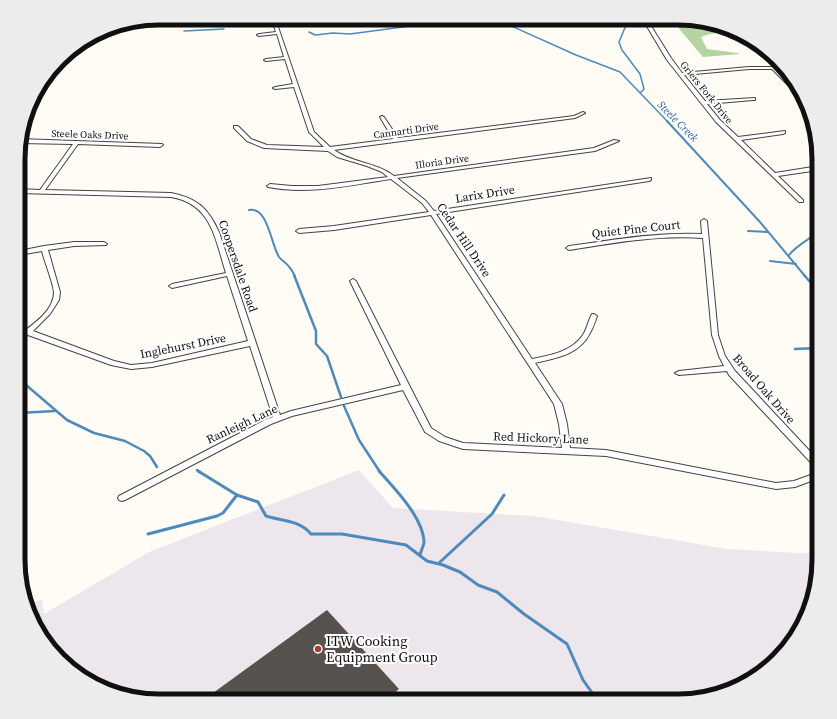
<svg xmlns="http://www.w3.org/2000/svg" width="837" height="719" font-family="'Source Serif 4',serif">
	<rect width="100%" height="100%" fill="#fefcf4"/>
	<path fill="#ede6ed" d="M359,470l34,38 141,8 193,33 92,5 -11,60 -30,46 -38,27 -52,14h-529l-54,-11 -46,-30 -27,-38 -5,-19 15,-3 2,14 105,-62z"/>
	<path fill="#b5d4a2" d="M670,18h18l28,8 4,2 19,4 1,2c-14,0 -26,-3 -39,3l6,12 31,4 2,1 -37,3z"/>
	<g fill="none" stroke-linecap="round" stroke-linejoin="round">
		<path stroke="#4e8abd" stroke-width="1.5" d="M485,18l22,6 69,31 44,17 48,50
			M629,18l-10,24 3,8 18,24 4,15 -4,4
			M184,31l40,-2
			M309,32l6,3 18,-2 17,1 68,-9 84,-2"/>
		<path stroke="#4e8abd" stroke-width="2" d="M667,121l93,101 45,54
			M249,210c19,-4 22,35 30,47 3,4 8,6 11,11 2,2 3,5 5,8
			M748,231l20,1
			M789,255c8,-10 19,-15 30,-23
			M770,261l26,3"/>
		<path stroke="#4e8abd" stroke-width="2.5" d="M294,275l22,56v13l11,12 14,41
			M804,275l15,17
			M795,349l24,-1
			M19,379l48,41 27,13 31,8 19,10 6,5 7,11
			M344,406l15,34 21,32
			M19,413l36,-2
			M197,470l3,2"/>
		<path stroke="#4e8abd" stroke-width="3" d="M198,471l39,24 21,7 8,14c16,5 33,4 45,18h31l64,11 21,16 16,4 17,7 18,13 19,7 27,22 43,30 16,36 15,21
			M379,471c15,17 45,47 45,72 -1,4 -3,8 -4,12
			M148,534l69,-18 6,-3 14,-18
			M439,563l53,-49 12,-19"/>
	</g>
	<path fill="#57524d" d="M327,610l72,79 -14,12h-183z"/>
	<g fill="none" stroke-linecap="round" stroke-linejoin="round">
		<defs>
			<path id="street" d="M271,18h4l39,114 16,15 63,-8 -13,-22 2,-1 2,1 14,21 176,-22 9,-4 2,1 -10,5 -241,32c18,13 42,12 60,26l200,-28 20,-8 5,1 -24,10 -198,27 29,23 8,10 217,-33v2l-2,1 -213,33 96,145c19,-4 39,-7 51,-24 4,-6 5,-14 9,-21h2l3,2c-2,6 -4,12 -7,17 -11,22 -34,25 -55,30l27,41 5,20 3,24 36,2 170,33 18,-2 25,-9v6l-24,9 -19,2 -170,-33 -143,-7 -24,-8 -14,-9 -22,-42 -111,26 -21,8 -146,76 -3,1 -3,-1 -1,-2 1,-2 146,-76 8,-3 -23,-71 -98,21 -21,2 -20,-4 -83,-30 -9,5v-5c13,-10 34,-23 35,-42 0,-8 -10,-33 -12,-42l-23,4v-4l25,-5 30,-4h30l3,2 -1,1 -32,1 -26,4 12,42 -1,8 -9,14 -17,17 81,30 17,4 21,-2 96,-22 -21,-65 -55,12 -3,-2 3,-2 54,-11c-11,-34 -14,-69 -55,-76l-152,-4v-4l21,1 33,-46 -54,-1v-4l143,5 1,1 -3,2 -82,-3 -33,46 126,3c26,5 37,15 48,39l61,183 11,-4 110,-26 -51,-104 3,-2 3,2 75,147 14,9 18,6 99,5 -3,-24 -5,-20 -123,-189 -97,15 -35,3 -3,-2 3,-2 35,-3 95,-14 -7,-9 -31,-24c-40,6 -82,16 -123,8l-1,-1 3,-2 22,2h26l70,-9 -6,-5 -15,-6 -30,-9 -9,-6 -64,-3 -17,-7 -13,-13v-2h4l13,13 16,6 57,2 -15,-15 -15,-45 -19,2 -2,-1 2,-1 18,-3 -8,-25 -19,2 -2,-1 2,-1 18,-2 -7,-23 -18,2 -2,-1 2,-1 17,-2z
				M642,18h4l25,40 11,15 67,-6h34l1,2h-7l18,17v2h-4l-19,-19h-23l-65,6 21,26 50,-3v2h-2l-46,4 13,16 18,17 47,-6v2l-2,1 -42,6 34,33 44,-7v4l-41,6 25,24v2h-4l-83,-80 -49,-62z
				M704,219l3,2 11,114 7,21 10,15 84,90v8l-3,-1 -87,-93 -2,-4 -48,4 -4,-2 4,-2 45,-5 -5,-10 -7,-21 -9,-97c-45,-3 -90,5 -134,12l-3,-2 3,-2c44,-6 88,-14 133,-12l-1,-13z"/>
			<path id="secondary" d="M206,18h98l-3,2 -161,3 -3,-1 16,-3z"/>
		</defs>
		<use href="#street" stroke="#434343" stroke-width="2"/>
		<use href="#secondary" stroke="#323232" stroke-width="2"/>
		<use href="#street" fill="#fff" fill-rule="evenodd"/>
		<use href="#secondary" fill="#f5f2b7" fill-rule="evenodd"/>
	</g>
	<circle fill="#b03938" stroke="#fff" stroke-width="1.5" cx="318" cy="649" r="4"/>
	<g text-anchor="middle" stroke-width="4" stroke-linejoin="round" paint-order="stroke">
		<g font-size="10" fill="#101010" stroke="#fff">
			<text transform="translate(707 92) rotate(51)" y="4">Griers Fork Drive</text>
			<text transform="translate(406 130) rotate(-8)" y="4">Cannarti Drive</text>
			<text transform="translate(90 134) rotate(2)" y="4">Steele Oaks Drive</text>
			<text transform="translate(442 161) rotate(-8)" y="4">Illoria Drive</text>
		</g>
		<g font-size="11" font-style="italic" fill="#275e93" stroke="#fff">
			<text transform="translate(678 121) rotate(45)" y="4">Steele Creek</text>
		</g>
		<g font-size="12" fill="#101010" stroke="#fff">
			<text transform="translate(485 194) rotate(-9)" y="4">Larix Drive</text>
			<text transform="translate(636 229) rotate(-6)" y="4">Quiet Pine Court</text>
			<text transform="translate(464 240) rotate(56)" y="4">Cedar Hill Drive</text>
			<text transform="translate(238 266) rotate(71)" y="4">Coopersdale Road</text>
			<text transform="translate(183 346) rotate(-11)" y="4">Inglehurst Drive</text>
			<text transform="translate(764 389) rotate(49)" y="4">Broad Oak Drive</text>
			<text transform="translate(242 424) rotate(-25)" y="4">Ranleigh Lane</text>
			<text transform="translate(541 438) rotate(2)" y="4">Red Hickory Lane</text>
		</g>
		<g font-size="14" fill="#101010" stroke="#fff" text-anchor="start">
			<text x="326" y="646">ITW Cooking<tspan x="326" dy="16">Equipment Group</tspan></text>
		</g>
	</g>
	<path d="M0 0H837V719H0ZM159 25H678A134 134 0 0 1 812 159V560A134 134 0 0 1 678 694H159A134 134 0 0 1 25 560V159A134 134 0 0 1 159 25Z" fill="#ececec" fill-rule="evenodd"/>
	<path fill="none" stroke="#101010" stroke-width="5" d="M159 25H678A134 134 0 0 1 812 159V560A134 134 0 0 1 678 694H159A134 134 0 0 1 25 560V159A134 134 0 0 1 159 25Z"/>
</svg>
